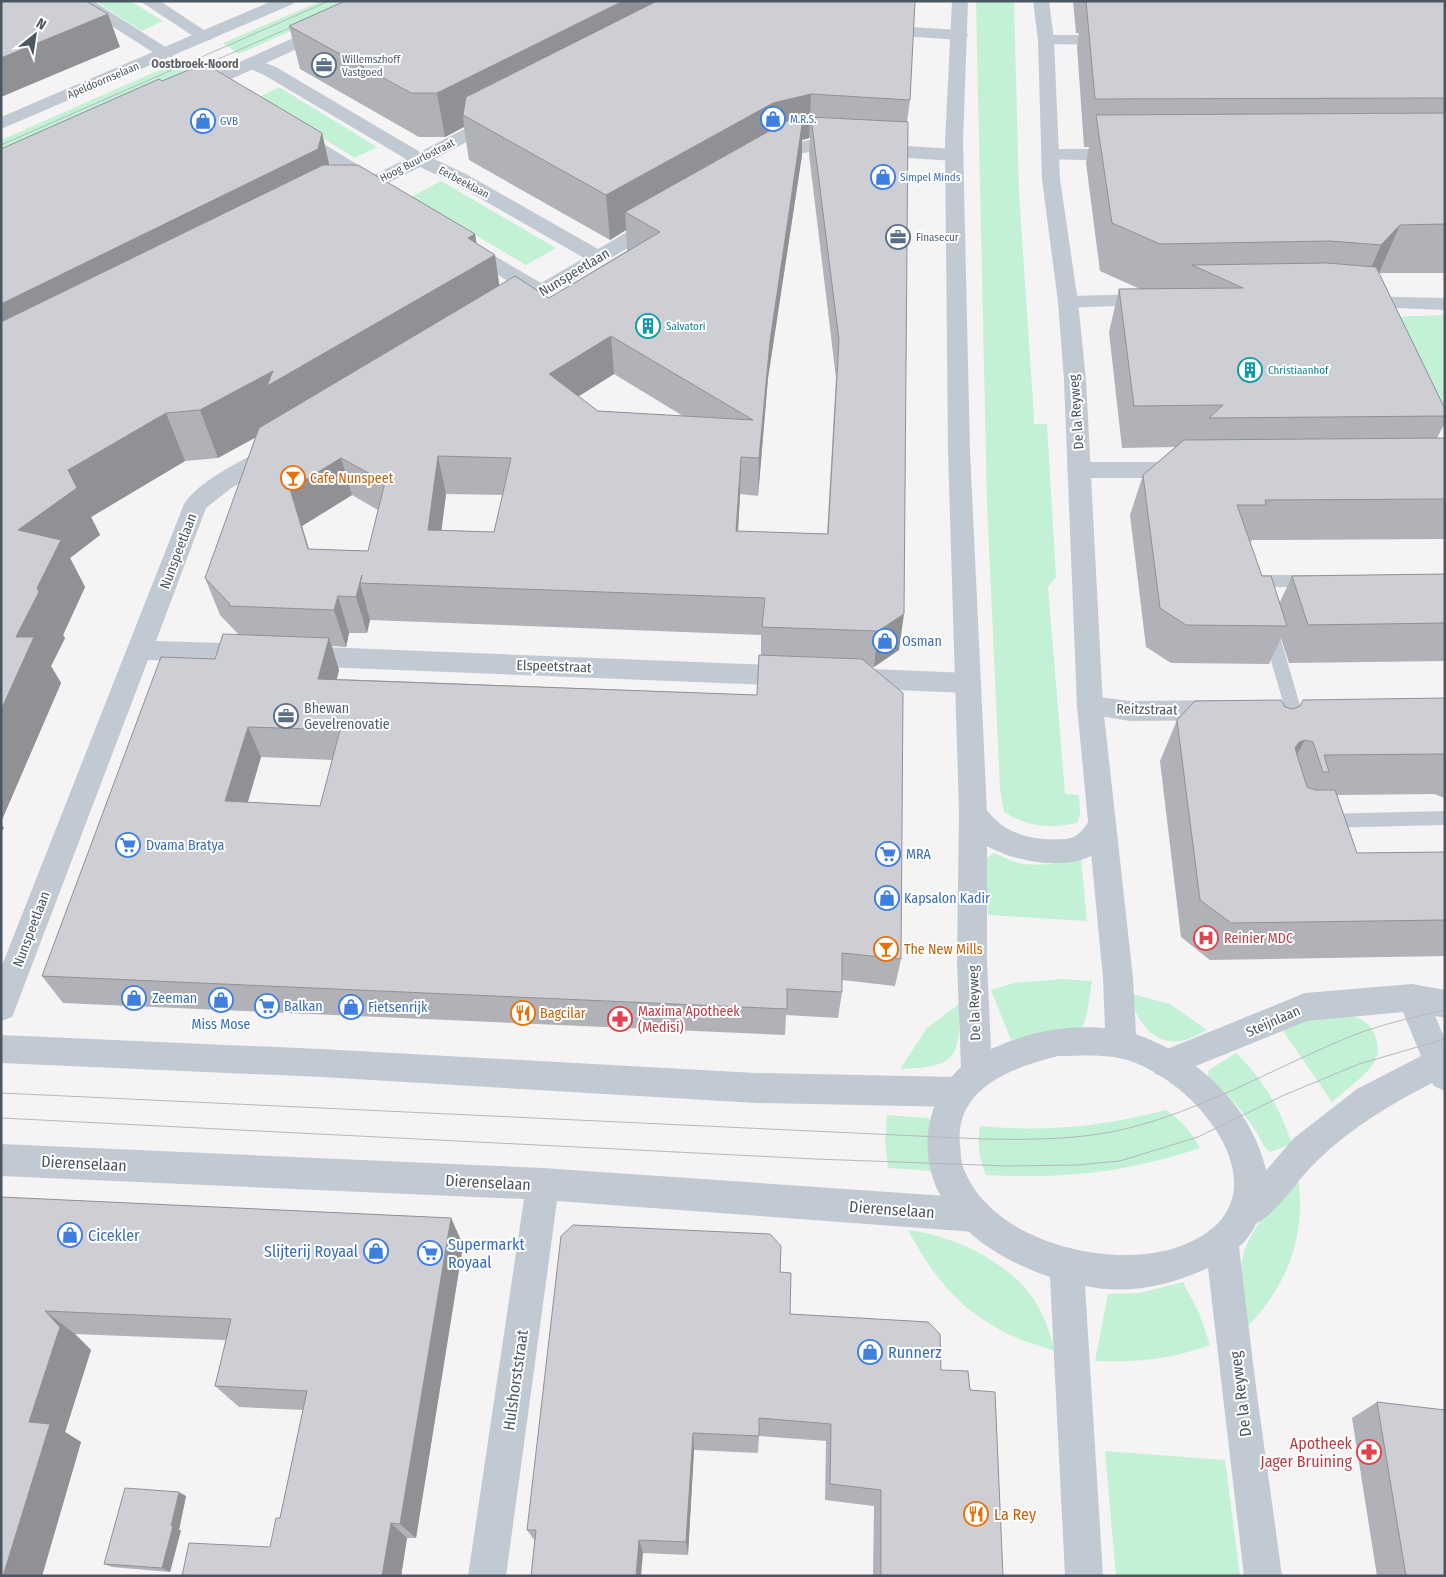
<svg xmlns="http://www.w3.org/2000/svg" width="1446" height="1577" font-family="'Fira Sans Condensed',sans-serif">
	<rect width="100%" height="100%" fill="#f5f3f3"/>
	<path fill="#c3f1d5" d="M95,1h35l33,20 -21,10z
		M321,1h37l-119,53 -16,-11z
		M976,1h38l5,192 14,209 1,22h13l9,153 -8,10 17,207 14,1 1,19 -3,9c-30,6 -47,4 -73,-11l-4,-23 -13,-285z
		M173,64l19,11 -191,85v-20z
		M279,87l98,60 -22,11 -98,-60z
		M441,181l115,67 -30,17 -115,-68z
		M1445,315v113l-56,-111z
		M994,853c6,2 10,5 15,7 24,9 48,3 72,-1l6,62 -99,-6 -2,-54 2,-4z
		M1062,979l30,2 -5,33 -7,19 -46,2 -23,5 -20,-50 23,-7z
		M1128,993l42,11 37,26c-8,3 -17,10 -26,11 -31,4 -44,-23 -53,-48z
		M959,1004c1,54 -2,63 -59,65l27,-41z
		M1318,1013c25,0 54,0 59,30 2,9 0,18 -7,25 -11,13 -26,23 -38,34l-49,-71z
		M1236,1053c26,25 45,57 56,91l-22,8c-8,-6 -9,-14 -15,-22 -13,-20 -29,-38 -47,-53l1,-7z
		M1166,1110c16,11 25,21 34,38 -76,25 -134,31 -214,27 -7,-18 -9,-30 -6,-49 66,6 122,1 186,-16z
		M887,1115l41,3 4,4v49l-44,-3 -3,-27z
		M1298,1179c9,56 -12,109 -51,148 -2,-18 -6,-36 -6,-54 0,-39 33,-68 57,-94z
		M908,1230c44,5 99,31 125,68 11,16 17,35 22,53 -13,-5 -28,-8 -40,-14 -52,-23 -81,-58 -107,-107z
		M1183,1282l16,31 11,32c-38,14 -75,18 -115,16l13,-67 32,-1z
		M1105,1451l120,9 15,116h-124z"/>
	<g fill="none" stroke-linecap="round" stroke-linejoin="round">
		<path fill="#c1cad2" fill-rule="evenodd" d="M1254,575h58l6,2 2,4 -2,4 -6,2h-49l-7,4 -6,-2 -4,-8 2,-4z
			M1269,620l6,2 2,4 24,83 -2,5 -6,2 -6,-2 -2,-5 -24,-83 2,-4z
			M1445,811l-1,14 -122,3 -6,-2 -3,-5 3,-5 6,-2z"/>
		<path fill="#c1cad2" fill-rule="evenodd" d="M73,1h20l82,52 -3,4h-12z
			M140,1h20l53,35 -2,4h-12z
			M877,25l83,5 6,1 2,4 -2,4 -6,1 -89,-6 -2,-4 2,-4z
			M1046,35h68l6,1 2,4 -2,4 -6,1 -74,-1 -2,-4 2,-4z
			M252,58l24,9 144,85 73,-38h12l3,4 -3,4 -71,37 32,15 132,75 53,-31h14l3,4 -3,4 -150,89 -7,2 -7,-2 -3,-4 3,-4 25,-15 -69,-42 -3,-4 3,-4h14l70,41 43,-25 -132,-76 -32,-15 -34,17 -1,6 -11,1 -25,11 -7,-2 -3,-4 3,-4 18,-9 -72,-46 -3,-4 3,-4h12l74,46 32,-16 -142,-84 -18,-8 -3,-4 3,-4z
			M809,140l146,9 7,2 2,4 -2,4 -7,2 -146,-9c-16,2 -33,16 -49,12l-2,-4c9,-14 36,-17 51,-20z
			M1050,149h73l7,2 2,4 -2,4 -7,2 -80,-2 -2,-4 2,-4z
			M1154,294l7,2 3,4 -3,4 -93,4 -7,-2 -3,-4 3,-4 7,-2z
			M1356,296l89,2v12l-96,-4 -3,-4 3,-4z
			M276,443l8,3 3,5 -3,5 -54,33 -24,19 -50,133 97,3 9,3 4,7 -4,7 -9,3 -105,-4 -132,347 -4,10 -11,4v-53l183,-464c15,-24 60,-44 84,-58z
			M1079,462h107l8,2 4,6 -4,6 -8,2h-107l-8,-2 -4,-6 4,-6z
			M299,646l496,20 9,3 4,7 -4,7 -9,3 -496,-20 -9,-3 -4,-7 4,-7z
			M848,668l120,5 9,3 4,7 -4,7 -9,3 -120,-5 -9,-3 -4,-7 4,-7z
			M1090,696l40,5 93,-1 9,3 4,7 -4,7 -9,3 -93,1 -49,-8 -4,-7 4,-7z
			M973,801c12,4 14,11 23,19 17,17 46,21 69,19 26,-2 19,-33 47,-23l4,8c-4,8 -9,20 -16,26 -28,25 -99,11 -124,-12 -7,-8 -12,-17 -17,-26l4,-8z
			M1412,984l33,6v28l-10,-2 10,23v52l-11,-5 -2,-3c-41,21 -80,44 -114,77 -24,22 -40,56 -71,68l-12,-4 -5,-12 5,-12 29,-27 30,-35 63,-49 64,-33 -18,-44 -96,9 -141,57 -11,-4 -5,-10 5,-10 150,-61z
			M1,1035l320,14 435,24 202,4 11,5 5,10 -5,10 -11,5 -202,-4 -435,-26 -320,-14z
			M1,1144l542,24 432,30 12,5 5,12 -5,12 -12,5 -418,-31 -51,375h-38l56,-377 -523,-23z"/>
		<path fill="#c1cad2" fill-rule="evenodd" d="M272,1h23l-2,3 -292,125v-12z
			M376,1h22l-2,3 -198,90h-12l-3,-4 3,-4z
			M952,1h16l-5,141 7,309 17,361v150l4,87c37,-17 74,-24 114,-21l-2,-50 -26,-272 -13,-326 -6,-78 -16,-123 -4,-139 -5,-39h16l5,39 6,139 18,123 8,78 17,326 30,272 3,56c55,20 103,60 124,116 5,15 11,32 7,48 -1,6 -5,12 -7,18 -6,12 -10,21 -21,31l17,140 26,189h-38l-36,-308c-39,18 -80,27 -123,18l18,290h-38l-15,-299c-32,-11 -66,-28 -90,-54 -43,-45 -44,-113 1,-156l-4,-105 2,-150 -11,-361 -3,-309zM1058,1056c24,0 52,-3 75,6 76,28 161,147 42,186 -66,21 -179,-6 -209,-74 -5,-9 -5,-19 -6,-29 -6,-57 53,-78 98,-89z"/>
		<path stroke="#b5b8bd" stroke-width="1" d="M191,71l112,-49
			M1,145l328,-144
			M1,1093l981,46c52,1 107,1 158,-14 75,-21 142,-61 214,-90 29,-11 60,-18 91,-25
			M1,1118l814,41 193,7 69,-1 43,-4 78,-24 84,-41 77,-32 86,-25"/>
	</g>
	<path fill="#b0b2b7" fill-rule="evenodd" d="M1073,1h372v272h-66l66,136v14l-8,15h8v101l-193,1 -2,3 12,33 18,26 12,-26 153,-2v87l-156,2 -8,-25 -12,26 -98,-1 -25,-16 -16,-132 13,-40 32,-28 -53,1 -13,-116 10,-43h21l-40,-18 -14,-108 3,-16h-5l-7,-101 2,-13h-3z
		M289,26l621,74 -3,22 -8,528 -25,17h-2l29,292 -6,27 -53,-6v12l-4,26 -52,-3 -1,20 -722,-32 -21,-27 173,-317 24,-24 -19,-20 -15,-37 51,-142 -38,22 -33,3 -94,56 9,18 -30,23 15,29 -22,48 2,3 -14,28 10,17 -60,139v-673l161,-68 160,52 7,32 146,69 1,10 23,42 50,12 79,-48h-1l-1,-20 -16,10 -141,-80 -5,-33 -19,10h-26l-119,-68zM810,138l-1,16 27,224 -9,156 -89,-3 2,-37 18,2 10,-118 34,-223v-15zM614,374l69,42 -85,-5 -20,-15zM446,494l57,1 -9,37 -53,-2zM352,495l26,15 -10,41 -59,-2 -7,-23zM370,620l391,15v20l-4,40 -420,-16 2,-9 -7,-24 14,1 3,-14h18zM261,757l72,3 -13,46 -72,-4z
		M1445,698v100l-11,-4 -97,1 20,58 88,-1v104l-235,4 -29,-23 -21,-176 17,-41 108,-13 8,2z
		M1,1197l450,21 12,27 -47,293h-9l-6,38h-219l88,-29 10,-29 23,-108 -64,-3 -24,-21 11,-46 -151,-6 16,16 -26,82 16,10 -39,134h-41z
		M780,1272l10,42 151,56 29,20 33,186h-130l1,-70 -49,-6 1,-59 -67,-5 -1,17 -64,-3 -6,105 -45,-2 -108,-12 -8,-11z
		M1377,1402l68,174h-68l-25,-158z
		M186,1496l-7,34h2l-11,42 -58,-5 -8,-3z"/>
	<path fill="#909195" d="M623,1h86l-246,114 1,12 -19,10 -8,-44z
		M108,14l12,33 -119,50v-39z
		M811,94l-2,44 -7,2v15l-34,223 -10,118 1,-38 11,-117 30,-201 -175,72 1,18 -16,10 -4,-45 167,-92z
		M322,133l11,48 -332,183v-60z
		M1400,225l-21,48 -19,20 21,-48z
		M475,234l5,29 15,-8 7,48 -284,155 -18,-48z
		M611,336l3,38 -60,38 -5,-38z
		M166,413l19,48 -94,56 9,18 -30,23 15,29 -22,48 2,3 -14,28 10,17 -60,139v-112l15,-73 2,-107 50,-60z
		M438,456l8,38 -9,73 -9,-37z
		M741,457l-1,37 -4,74v-37z
		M341,458l11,37 -50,31 18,60 -30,-97z
		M360,583l10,37 -3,13 -11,-36z
		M338,596l11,37 -3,14 -12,-37z
		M904,614l-5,36 -25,17 4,-36z
		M329,638l10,32 -10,40 -11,-31z
		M248,727l13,30 -22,74 -14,-30z
		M1305,740l-22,40 12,-32 4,-6z
		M1,824l3,4 -3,5z
		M451,1218l12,27 -47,293 -16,-14z
		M45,1311l30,23 16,16 -26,82 16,10 -39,134h-39z
		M693,1433l1,17 -6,105 -2,-13z
		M179,1492l7,4 -7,34h2l-11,42 -8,-4z
		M391,1523l16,15 -6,38h-19z
		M639,1540l4,13 -2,23h-5z"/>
	<path fill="#cdcfd5" stroke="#909195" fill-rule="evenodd" d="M1,1h85l22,13 -107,44z
		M345,1h278l-186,92h-26l-122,-67z
		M657,1h258l-5,99 -99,-6 -38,9 -167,92 -143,-80 3,-18z
		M1086,1h359v97l-350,1z
		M198,66h11l113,67 -4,16 -317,155v-155l158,-70 3,2z
		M1445,113v111l-45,1 -19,20 -51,-4 -170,3 -48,-21 -16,-108z
		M811,117l97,5 -4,492 -26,17 -116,-4 3,-29 -405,-15 2,-8 -6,22 -18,-1 -4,14 -105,-4 1,-2 -25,-26 54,-150 256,-152 34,22 111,-66 -35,-20 162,-91 16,-3 -33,223 -11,117 -18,-1 -5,74 92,3 11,-194zM611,336l142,84 -155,-9 -49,-37zM438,456l73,2 -17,74 -66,-2zM341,458l44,24 -17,69 -60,-2 -18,-60z
		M323,165h35l117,69 -7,4 27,17 -228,131 6,-15 -73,39 -34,3 -98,57 9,18 -59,42 43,10 -24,48 2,4 -23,45h18l-33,73v-388z
		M1327,263l49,4 69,142v7l-236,2 14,-13 -89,1 -15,-117 124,-1 -51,-23z
		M1445,438v61l-180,1 1,5h-29l25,71h9l16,50 -101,-1 -26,-17 -17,-133 41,-35z
		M1445,574v49l-137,2 -16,-49z
		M223,634l106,4 -11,41 439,16 2,-40 103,4 41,34 -2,266 -59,-6v39l-55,-3v20l-745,-33 119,-319 54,2zM248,727l92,3 -20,76 -95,-5z
		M1445,698v56l-121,1 5,17h-6l-10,-30 -8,-2 -6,2 -4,6 12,39 8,3h20l22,63 88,-1v68l-214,3 -31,-23 -23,-180 18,-19 86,-1 4,7 8,2 7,-3 3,-6z
		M1,1197l450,21 -51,306 -9,-1 -9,53h-200l7,-33 81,4 6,-29h4l27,-127 -92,-5 16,-67 -186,-8 15,16 -31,95 21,2 -47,152h-2z
		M573,1225l197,9 11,12 -1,26 11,1 -1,41 138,8 12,12 1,36 27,1 2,19 25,2 8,184h-122v-86l-51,-6 1,-60 -72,-6v18l-66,-3 -7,109 -47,-2 -3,36h-105l5,-46h-9l34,-294z
		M1377,1402l68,8v166h-39z
		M125,1488l54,4 -8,34h2l-11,42 -58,-4z"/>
	<defs>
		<symbol id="office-ring" viewBox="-11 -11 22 22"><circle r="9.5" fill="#fff" stroke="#5c6f8a" stroke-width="1.5"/><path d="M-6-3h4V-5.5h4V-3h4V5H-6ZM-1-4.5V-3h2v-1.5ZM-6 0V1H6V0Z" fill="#5c6f8a"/></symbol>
		<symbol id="shop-ring" viewBox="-11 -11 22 22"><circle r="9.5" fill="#fff" stroke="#3f7fe0" stroke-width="1.5"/><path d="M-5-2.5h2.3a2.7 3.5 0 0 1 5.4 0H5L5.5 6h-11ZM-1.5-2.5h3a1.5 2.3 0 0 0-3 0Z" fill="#3f7fe0"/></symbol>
		<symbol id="building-ring" viewBox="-11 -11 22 22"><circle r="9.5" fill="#fff" stroke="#0f9aa8" stroke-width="1.5"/><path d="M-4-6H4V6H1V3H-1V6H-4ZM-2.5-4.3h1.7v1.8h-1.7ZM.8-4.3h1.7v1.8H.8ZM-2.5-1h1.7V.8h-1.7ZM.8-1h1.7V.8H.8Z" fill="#0f9aa8"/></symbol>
		<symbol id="bar-ring" viewBox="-11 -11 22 22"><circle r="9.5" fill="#fff" stroke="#e8710a" stroke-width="1.5"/><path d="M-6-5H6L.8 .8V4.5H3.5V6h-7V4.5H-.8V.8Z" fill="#e8710a"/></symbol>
		<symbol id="supermarket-ring" viewBox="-11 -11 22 22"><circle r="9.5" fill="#fff" stroke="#3f7fe0" stroke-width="1.5"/><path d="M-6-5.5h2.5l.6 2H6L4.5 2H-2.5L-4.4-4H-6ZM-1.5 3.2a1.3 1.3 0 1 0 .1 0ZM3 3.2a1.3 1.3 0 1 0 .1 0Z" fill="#3f7fe0"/></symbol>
		<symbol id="hospital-ring" viewBox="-11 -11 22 22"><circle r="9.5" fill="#fff" stroke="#e0444e" stroke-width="1.5"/><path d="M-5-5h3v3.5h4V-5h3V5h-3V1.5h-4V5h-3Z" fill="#e0444e"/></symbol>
		<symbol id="restaurant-ring" viewBox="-11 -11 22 22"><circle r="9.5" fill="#fff" stroke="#e8710a" stroke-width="1.5"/><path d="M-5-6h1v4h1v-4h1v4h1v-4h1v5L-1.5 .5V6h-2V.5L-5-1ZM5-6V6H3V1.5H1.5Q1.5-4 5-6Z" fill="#e8710a"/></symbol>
		<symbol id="pharmacy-ring" viewBox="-11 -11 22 22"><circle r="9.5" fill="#fff" stroke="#e0444e" stroke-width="1.5"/><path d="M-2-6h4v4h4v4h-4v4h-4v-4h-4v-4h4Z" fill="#e0444e"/></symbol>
	</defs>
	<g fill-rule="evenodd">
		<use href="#office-ring" x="310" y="51" width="28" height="28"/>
		<use href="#shop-ring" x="759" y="105" width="28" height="28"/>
		<use href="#shop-ring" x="189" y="107" width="28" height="28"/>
		<use href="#shop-ring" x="869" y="163" width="28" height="28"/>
		<use href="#office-ring" x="884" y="223" width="28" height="28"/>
		<use href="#building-ring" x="634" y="312" width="28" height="28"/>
		<use href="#building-ring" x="1236" y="356" width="28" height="28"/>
		<use href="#bar-ring" x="279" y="464" width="28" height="28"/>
		<use href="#shop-ring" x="871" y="627" width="28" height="28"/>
		<use href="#office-ring" x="272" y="702" width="28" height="28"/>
		<use href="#supermarket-ring" x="114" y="831" width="28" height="28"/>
		<use href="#supermarket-ring" x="874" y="840" width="28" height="28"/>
		<use href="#shop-ring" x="873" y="884" width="28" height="28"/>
		<use href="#hospital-ring" x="1192" y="924" width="28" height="28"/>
		<use href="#bar-ring" x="872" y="935" width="28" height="28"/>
		<use href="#shop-ring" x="120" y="984" width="28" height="28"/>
		<use href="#shop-ring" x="207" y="986" width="28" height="28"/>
		<use href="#supermarket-ring" x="253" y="992" width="28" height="28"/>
		<use href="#shop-ring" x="337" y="993" width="28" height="28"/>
		<use href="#restaurant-ring" x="509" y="999" width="28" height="28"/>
		<use href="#pharmacy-ring" x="606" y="1005" width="28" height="28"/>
		<use href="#shop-ring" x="56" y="1221" width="28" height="28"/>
		<use href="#shop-ring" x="362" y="1237" width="28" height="28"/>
		<use href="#supermarket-ring" x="416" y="1239" width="28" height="28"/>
		<use href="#shop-ring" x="856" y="1338" width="28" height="28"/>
		<use href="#pharmacy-ring" x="1355" y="1438" width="28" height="28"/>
		<use href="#restaurant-ring" x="962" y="1500" width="28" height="28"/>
	</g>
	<g text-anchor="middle" stroke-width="4" stroke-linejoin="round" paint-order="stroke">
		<g font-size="11" fill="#4e5e75" stroke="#fff" text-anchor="start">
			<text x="342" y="63">Willemszhoff<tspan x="342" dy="13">Vastgoed</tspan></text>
			<text x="916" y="241">Finasecur</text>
		</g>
		<g font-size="11" fill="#4a5661" stroke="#fff">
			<text transform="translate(103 80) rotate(-23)" y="4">Apeldoornselaan</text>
			<text transform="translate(417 160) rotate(-27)" y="4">Hoog Buurlostraat</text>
			<text transform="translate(464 182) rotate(28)" y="4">Eerbeeklaan</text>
		</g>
		<g font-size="11" fill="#366cbe" stroke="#fff" text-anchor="start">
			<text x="790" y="123">M.R.S.</text>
			<text x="220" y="125">GVB</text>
			<text x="900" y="181">Simpel Minds</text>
		</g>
		<g font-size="11" fill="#0d838f" stroke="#fff" text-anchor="start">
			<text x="666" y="330">Salvatori</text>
			<text x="1268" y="374">Christiaanhof</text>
		</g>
		<g font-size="12" font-weight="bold" fill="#5f6368" stroke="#fff">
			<text x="195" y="68">Oostbroek-Noord</text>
		</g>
		<g font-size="14" fill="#4a5661" stroke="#fff">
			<text transform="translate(574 272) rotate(-31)" y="5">Nunspeetlaan</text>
			<text transform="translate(1076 412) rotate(-94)" y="5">De la Reyweg</text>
			<text transform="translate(178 551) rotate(-69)" y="5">Nunspeetlaan</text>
			<text transform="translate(554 666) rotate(2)" y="5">Elspeetstraat</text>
			<text transform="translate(1147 709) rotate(1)" y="5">Reitzstraat</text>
			<text transform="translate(31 929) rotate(-69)" y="5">Nunspeetlaan</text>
			<text transform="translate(974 1003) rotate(-92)" y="5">De la Reyweg</text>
			<text transform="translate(1273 1021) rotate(-24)" y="5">Steijnlaan</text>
		</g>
		<g font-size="14" fill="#c56008" stroke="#fff" text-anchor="start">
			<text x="310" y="483">Cafe Nunspeet</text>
			<text x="904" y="954">The New Mills</text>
			<text x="540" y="1018">Bagcilar</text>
		</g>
		<g font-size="14" fill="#366cbe" stroke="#fff" text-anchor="start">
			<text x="902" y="646">Osman</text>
			<text x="146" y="850">Dvama Bratya</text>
			<text x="906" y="859">MRA</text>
			<text x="904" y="903">Kapsalon Kadir</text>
			<text x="152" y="1003">Zeeman</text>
			<text x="284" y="1011">Balkan</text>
			<text x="368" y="1012">Fietsenrijk</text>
			<text x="221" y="1029" text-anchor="middle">Miss Mose</text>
		</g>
		<g font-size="14" fill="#4e5e75" stroke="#fff" text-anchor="start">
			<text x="304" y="713">Bhewan<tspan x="304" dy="16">Gevelrenovatie</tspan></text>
		</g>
		<g font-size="14" fill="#be3a42" stroke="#fff" text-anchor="start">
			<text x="1224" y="943">Reinier MDC</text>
			<text x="638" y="1016">Maxima Apotheek<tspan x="638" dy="16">(Medisi)</tspan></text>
		</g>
		<g font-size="16" fill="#4a5661" stroke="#fff">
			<text transform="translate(84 1163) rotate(3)" y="6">Dierenselaan</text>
			<text transform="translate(488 1182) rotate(3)" y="6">Dierenselaan</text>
			<text transform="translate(892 1209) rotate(4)" y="6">Dierenselaan</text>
			<text transform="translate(515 1380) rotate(-82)" y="6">Hulshorststraat</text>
			<text transform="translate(1240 1394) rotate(-97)" y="6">De la Reyweg</text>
		</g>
		<g font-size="16" fill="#366cbe" stroke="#fff" text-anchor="start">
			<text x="88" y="1241">Cicekler</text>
			<text x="448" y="1250">Supermarkt<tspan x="448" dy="18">Royaal</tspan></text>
			<text x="358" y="1257" text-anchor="end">Slijterij Royaal</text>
			<text x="888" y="1358">Runnerz</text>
		</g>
		<g font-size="16" fill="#be3a42" stroke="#fff" text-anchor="end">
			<text x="1352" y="1449">Apotheek<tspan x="1352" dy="18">Jager Bruining</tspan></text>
		</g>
		<g font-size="16" fill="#c56008" stroke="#fff" text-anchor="start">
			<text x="994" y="1520">La Rey</text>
		</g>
	</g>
	<rect width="1446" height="1577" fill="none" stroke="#4a5661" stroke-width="5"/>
	<g transform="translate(35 35) rotate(30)" stroke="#ffffff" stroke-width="4" paint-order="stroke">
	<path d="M0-4L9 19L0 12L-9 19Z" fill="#4a5661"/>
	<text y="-8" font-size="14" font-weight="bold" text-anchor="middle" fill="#4a5661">N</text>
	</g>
</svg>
